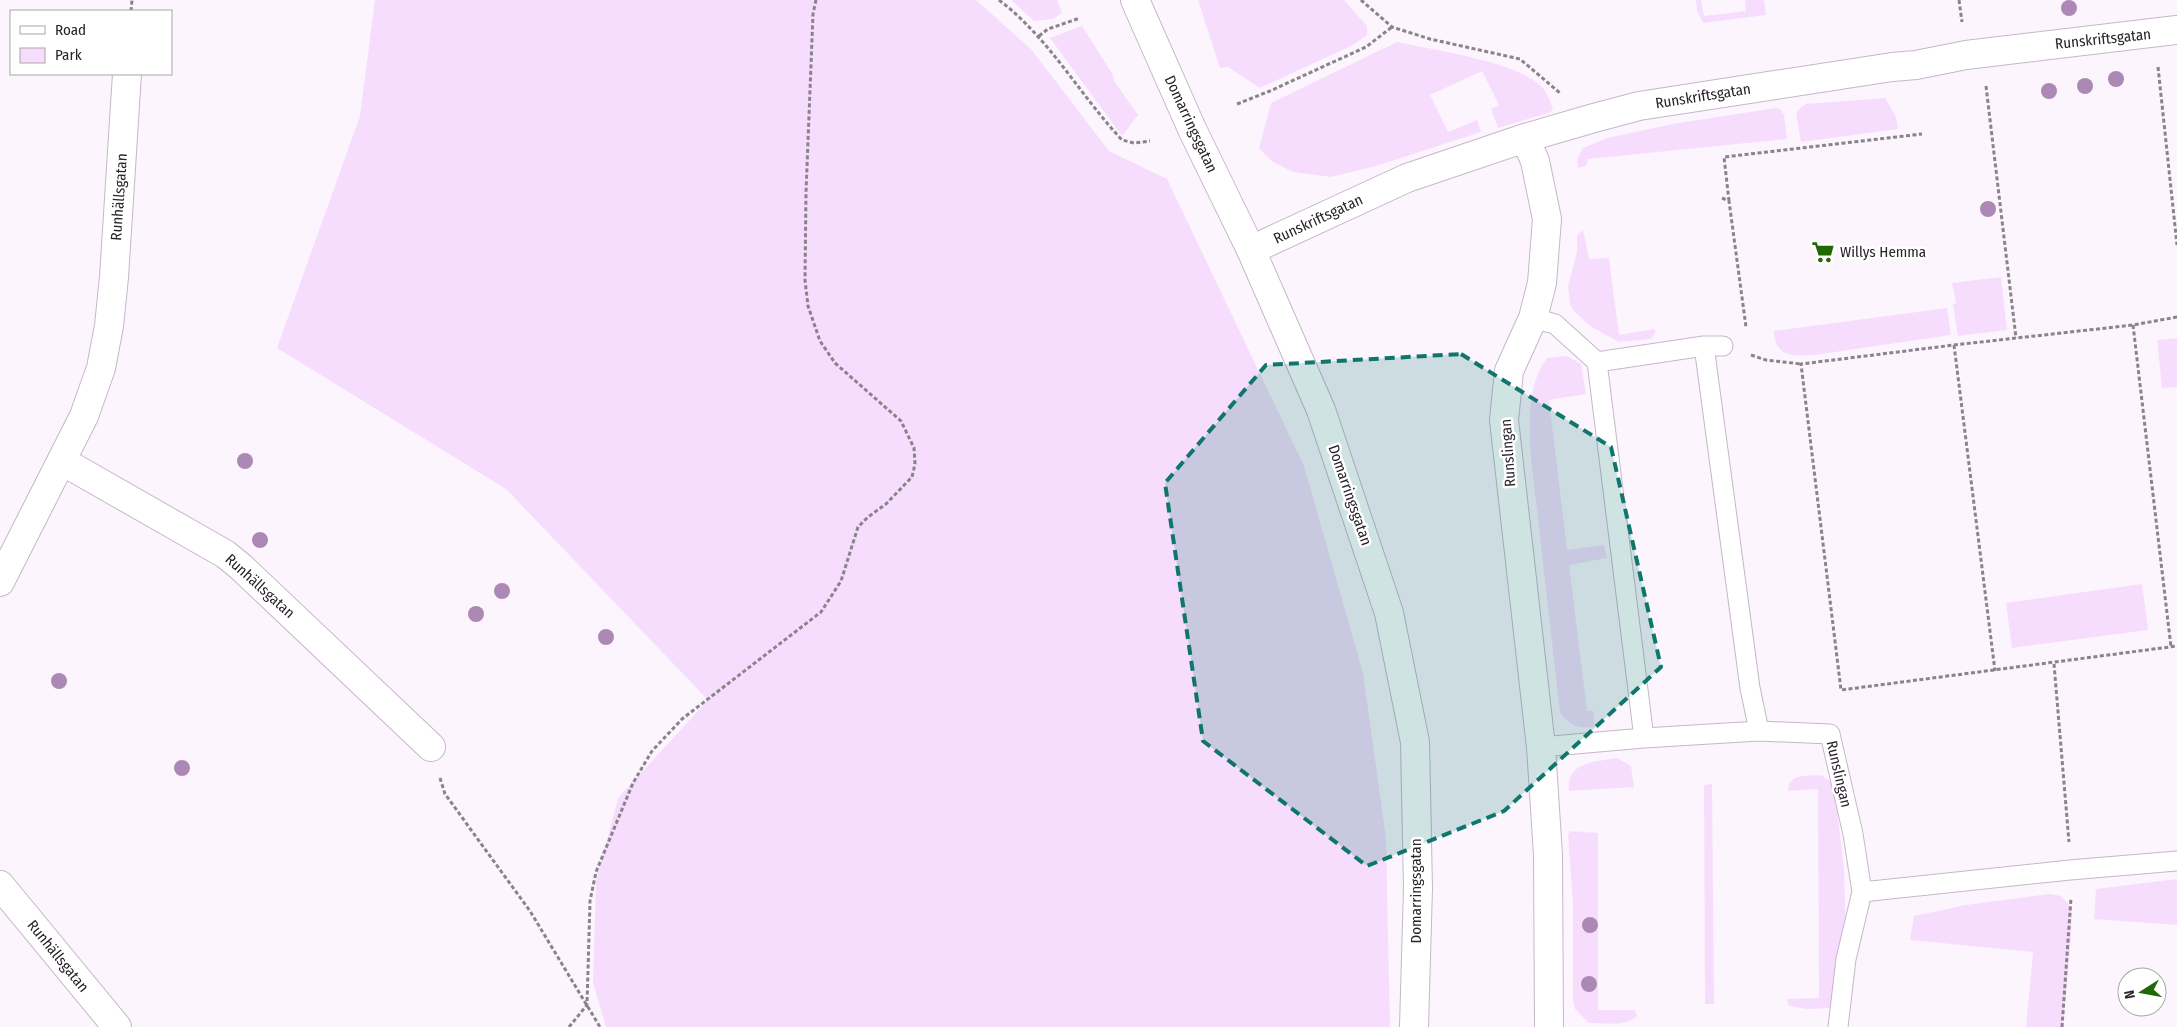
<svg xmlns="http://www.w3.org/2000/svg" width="2177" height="1027" font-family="'Fira Sans Condensed',sans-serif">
	<rect width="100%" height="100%" fill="#fcf5fd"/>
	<path fill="#f7ddfd" d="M375,0h601l55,49 78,102 58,28 137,287 59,207 23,166 4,188h-784l-13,-44 3,-102 22,-83 90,-98 -202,-211 -229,-141 83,-232z
		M1011,0h46l5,13 -9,6 -19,2z
		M1198,0h146l23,26v9l-14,10 -93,43 -32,-21 -8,1z
		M1696,0h5l3,16 42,-5 -1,-11h19l2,15 -63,8 -6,-12z
		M1082,26l31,49 1,6 24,34 -16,21 -72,-98z
		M1397,42c38,8 115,19 143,43 6,5 10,16 13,23l-2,4 -53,16 -7,-19 8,-4 -17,-34 -52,24 18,37 29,-12 4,12 -105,34 -45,11 -38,-5 -20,-10 -14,-14 12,-45z
		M1885,98l11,19 2,12 -97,13 -5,-28 4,-6 6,-4z
		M1775,108l5,1 4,6 3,24 -199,20 -2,7 -8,2 -1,-8 6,-12 24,-10 66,-14z
		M1583,230l6,29 20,-1 10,77 35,-6 2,3 -5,7 -32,3 -29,-16 -17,-16 -3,-6 -2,-17 9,-35v-16z
		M2001,277l6,53 -49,6 -5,-32 3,-1 -4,-20z
		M1947,308l4,27 -136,20c-21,1 -40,3 -41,-24z
		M2177,338v49l-15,1 -5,-48z
		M1567,356l14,8 5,30 -37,6 18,150 37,-5 3,13 -38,7 18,146h6l2,15c-15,5 -27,-2 -35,-14l-29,-254c-2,-31 -4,-75 16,-100z
		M2142,584l6,46 -136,18 -6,-45z
		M1617,758l14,8 3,21 -65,4c-3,-30 27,-29 48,-33z
		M1821,775l13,9 10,85 2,71 -15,68 -24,1 -18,-3 -2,-7 32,-1 -1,-209 -29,2 -1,-2c2,-16 20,-13 33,-14z
		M1712,784l2,220h-9l-1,-219z
		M1570,831l28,2v177h37l2,6c-12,11 -32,7 -48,7l-14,-14 -2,-9v-96l-5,-69z
		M2177,879v46l-83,-6 2,-30z
		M2050,894l11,2 11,12 -1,30 -8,89h-37l7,-75 -123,-12 4,-24 52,-11z"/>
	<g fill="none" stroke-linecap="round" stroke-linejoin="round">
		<defs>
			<path id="service" d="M1533,318l22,6 42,38 107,-16h19
				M1704,346l46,342 9,43
				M1597,362l47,376
				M1541,747l103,-9 115,-7 71,3 23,100 9,58
				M1838,1027l8,-68 16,-67 208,-22 107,-9"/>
			<path id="minor" d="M1525,138l10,23 12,58 -5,64 -9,35 -24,53 -5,49 37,327 7,108 1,172
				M1251,250l156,-72 118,-40 69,-20 45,-12 253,-39 24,-2 50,-10 211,-25
				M62,461l163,93 16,13 190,180
				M0,582l84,-166 17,-48 8,-42 5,-49 13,-203
				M0,885l117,142"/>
			<path id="tertiary" d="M1135,0l57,129 59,121 70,160 68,203 26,129 3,146 -4,139"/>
		</defs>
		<use href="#service" stroke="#c7b6cb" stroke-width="21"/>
		<use href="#minor" stroke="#c7b6cb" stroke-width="30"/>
		<use href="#tertiary" stroke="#c7b6cb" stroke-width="30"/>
		<path stroke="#89838a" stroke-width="3" stroke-dasharray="4 2.5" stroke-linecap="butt" d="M999,0c51,39 80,94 123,140l12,3 16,-2
			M1361,0l31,27 38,12 90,20 40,34
			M1959,0l3,22
			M131,11l1,-11
			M1039,36l9,-7 32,-11
			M2158,67l19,178
			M1986,86l30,252
			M1237,104l33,-13 96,-44 26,-20
			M1722,198l7,3 17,126
			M1729,201l-5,-44 198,-23
			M2177,317l-44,8 -179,20 -153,19 40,326 336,-44
			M2133,325l38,322
			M1954,345l41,326
			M1751,355l15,5 35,4
			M2054,664l15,178
			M440,778l5,16 85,117 70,116
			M569,1027l18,-22 3,-104 6,-29 37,-89 19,-32 30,-32 139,-107 20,-31 17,-54 10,-10 18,-13 26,-27 3,-13 -1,-16 -13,-27 -66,-58 -15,-22 -12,-35 -3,-26 1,-88 7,-178 3,-14
			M2062,1027l9,-129"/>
		<use href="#service" stroke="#fff" stroke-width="19"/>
		<use href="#minor" stroke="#fff" stroke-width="28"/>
		<use href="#tertiary" stroke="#fff" stroke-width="28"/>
	</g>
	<g fill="#ac88b4">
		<circle cx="2069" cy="8" r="8"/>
		<circle cx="2116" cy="79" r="8"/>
		<circle cx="2085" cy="86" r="8"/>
		<circle cx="2049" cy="91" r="8"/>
		<circle cx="1988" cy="209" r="8"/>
		<circle cx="245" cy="461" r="8"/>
		<circle cx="260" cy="540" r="8"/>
		<circle cx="502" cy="591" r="8"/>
		<circle cx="476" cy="614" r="8"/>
		<circle cx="606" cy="637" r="8"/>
		<circle cx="59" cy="681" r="8"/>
		<circle cx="182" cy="768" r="8"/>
		<circle cx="1590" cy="925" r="8"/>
		<circle cx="1589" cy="984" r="8"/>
	</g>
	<path fill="#0f766e" fill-opacity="0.2" stroke="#0f766e" stroke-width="4" stroke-dasharray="10 6" stroke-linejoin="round" d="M1461,354l150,93 50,220 -157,144 -137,55 -164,-125 -38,-258 101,-118z"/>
	<defs>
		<symbol id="supermarket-bare" viewBox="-9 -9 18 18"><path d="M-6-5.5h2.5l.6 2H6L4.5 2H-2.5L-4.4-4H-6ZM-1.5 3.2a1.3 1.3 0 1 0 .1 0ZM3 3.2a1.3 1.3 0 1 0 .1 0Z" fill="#1f6802" stroke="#fff" stroke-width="2.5" paint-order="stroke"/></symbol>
	</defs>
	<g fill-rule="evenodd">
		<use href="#supermarket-bare" x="1807" y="236" width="32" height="32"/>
	</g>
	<g text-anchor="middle" stroke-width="5" stroke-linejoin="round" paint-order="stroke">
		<g font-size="15" fill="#282229" stroke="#fff">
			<text transform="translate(2103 39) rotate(-6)" y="5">Runskriftsgatan</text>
			<text transform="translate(1703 96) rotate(-9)" y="5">Runskriftsgatan</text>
			<text transform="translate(1191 124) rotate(65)" y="5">Domarringsgatan</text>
			<text transform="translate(119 197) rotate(-86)" y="5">Runhällsgatan</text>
			<text transform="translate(1318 219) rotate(-25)" y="5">Runskriftsgatan</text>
			<text transform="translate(1508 453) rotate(-94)" y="5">Runslingan</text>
			<text transform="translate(1350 495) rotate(71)" y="5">Domarringsgatan</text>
			<text transform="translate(260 586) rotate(42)" y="5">Runhällsgatan</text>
			<text transform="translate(1839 774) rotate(77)" y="5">Runslingan</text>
			<text transform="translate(1416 891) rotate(-90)" y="5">Domarringsgatan</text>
			<text transform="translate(58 956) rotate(51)" y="5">Runhällsgatan</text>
		</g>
		<g font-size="15" fill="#282229" stroke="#fff" text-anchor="start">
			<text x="1840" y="257">Willys Hemma</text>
		</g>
	</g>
	<rect x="10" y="10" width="162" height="65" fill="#ffffff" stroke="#a9a7a9"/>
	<rect x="20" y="26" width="25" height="8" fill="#ffffff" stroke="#a9a7a9"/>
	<text x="55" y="35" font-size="15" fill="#282229">Road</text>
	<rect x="20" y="48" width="25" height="15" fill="#f7ddfd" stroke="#a9a7a9"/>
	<text x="55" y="60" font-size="15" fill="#282229">Park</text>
	<g transform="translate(2142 992) rotate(259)"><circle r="24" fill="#ffffff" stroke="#a9a7a9"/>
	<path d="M0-4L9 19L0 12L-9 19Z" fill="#1f6802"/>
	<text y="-8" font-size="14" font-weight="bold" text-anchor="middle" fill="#282229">N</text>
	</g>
</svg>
